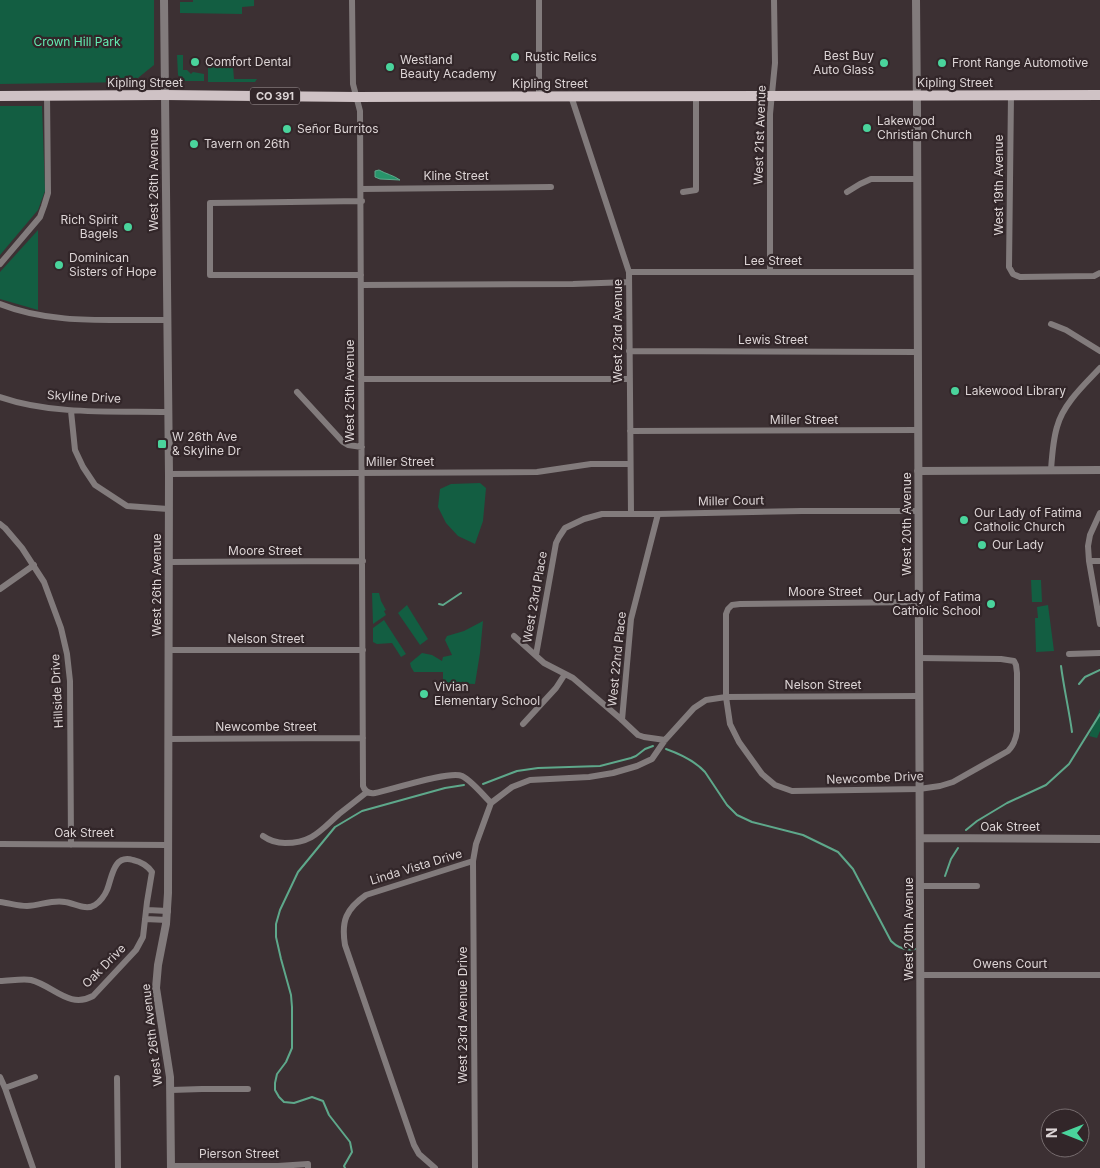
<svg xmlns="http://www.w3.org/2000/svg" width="1100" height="1168" font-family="Inter,sans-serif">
	<rect width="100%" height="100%" fill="#3c3033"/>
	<path fill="#135e42" d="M0,0h154v65l-21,17 -133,2z
		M193,0h61v6l-12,1v7l-62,-1v-11h13z
		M177,55h6v15h4l4,4 2,-2 11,2v7h-21l-5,-6z
		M225,63h5l1,4h2l1,12h23l-2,3h-47v-18l7,4h9z
		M0,106h42l3,85 -7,19 -38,45z
		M38,230v80l-38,-11v-27z
		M480,483l6,5 -3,33 -8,23 -17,-8 -12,-13 -8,-16 2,-18 11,-5z
		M1031,580h10l1,22h-10z
		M372,593h7l2,8 5,9 -2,1 2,4 -13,9z
		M407,605l21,34 -8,6 -22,-32z
		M1048,605l6,46 -18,1 -1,-34h3l-1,-11z
		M384,620l22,34 -5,3 -9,-14 -15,1 -4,-2v-14z
		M483,621l-3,32 -5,31 -32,-1v-11h-29l-3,-5 -1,-4 12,-10 10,2 10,6 1,-4 9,-2 -7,-15 2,-4 17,-5z
		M1100,709v22l-3,7 -8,-2z"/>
	<path fill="#28956b" stroke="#5ea88b" d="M379,170c7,4 14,5 21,10l-20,-1 -5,-2v-6z"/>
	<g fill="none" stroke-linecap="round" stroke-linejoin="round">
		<path stroke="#5ea88b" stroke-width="2" d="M439,604l4,1 18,-12
			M1061,666c3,23 8,44 11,66
			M1079,684l6,-7 15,-7
			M666,749c14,5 29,12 39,23l22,33 10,10 15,7 51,13 35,17 15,17 38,72c7,7 14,10 24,8
			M483,784l34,-13 21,-3 62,-2 31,-8 5,-2 9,-7 8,-3
			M966,830l11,-9 30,-18 39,-18 23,-21 31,-50
			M945,876l6,-17 7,-11
			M345,1168l-1,-2 8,-14 -2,-10 -21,-27 -6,-14 -11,-4 -18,6 -10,-1 -5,-5 -4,-7v-7l2,-9 9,-12 6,-14v-41l-1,-12 -10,-36 -5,-22v-13l4,-14 18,-38 37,-45 27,-16 83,-23 19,-3"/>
		<path stroke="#827b7c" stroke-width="6" d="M352,0l1,84 7,27 3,675c2,6 6,8 12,7 16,-3 75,-23 87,-17 10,5 21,19 29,27
			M1011,95l-2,172 4,7 7,3 74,-1 6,-3
			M571,96l58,176 2,242
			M539,97v-97
			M361,189l190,-2
			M683,192l13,-2v-94
			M847,192l13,-8 11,-5h46
			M0,264l40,-47 4,-11 4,-13 -1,-98
			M629,272h288
			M770,272v-158l5,-51 -1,-63
			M361,275h-151v-72l152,-2
			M361,285l212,-1 56,-2
			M0,304c52,21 111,15 167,16
			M1051,324l15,6 34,21
			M629,351l289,1
			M361,379h268
			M297,392l46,50 5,3 14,2
			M0,397c52,18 114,14 168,15
			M71,411l4,39 8,17 12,18 32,21 41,3
			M630,431l288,-1
			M1051,470c1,-14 2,-30 6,-43 6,-23 27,-42 43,-59
			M169,474l368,-2 54,-8h39
			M1100,513l-10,22 -2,11 1,15 11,63
			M0,524l5,4 17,20 22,34 17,46 6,26 3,27 1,164
			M1089,561h11
			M169,562l194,-1
			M0,589l34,-24
			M919,602l-179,2 -8,1 -4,4 -2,5v83l4,27 9,18 23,32 13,11 17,6 127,-2 21,-3 13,-4 55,-31c6,-6 8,-12 9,-20v-58l-1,-8 -2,-4 -13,-2 -82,-1
			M514,636l30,27 29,15 49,42 16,15 6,2 21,3
			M169,650h194
			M1069,654l31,-1
			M536,655l20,-112 3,-6 6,-9 19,-9 18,-5h56l144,-3h116
			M622,720l9,-101 27,-105
			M523,724l33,-36 9,-14
			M168,739l195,-1
			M263,836c7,5 14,7 22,7 27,0 35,-12 54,-29 9,-7 18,-14 28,-22
			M0,844l168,1
			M920,886h57
			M0,902c9,1 18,4 27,4 12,0 26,-7 38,-4 9,1 21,9 30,3 5,-3 10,-10 12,-15 5,-12 6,-36 26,-30 9,2 14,5 19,12l-5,30 -4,35 -7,13 -43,46c-24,13 -39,-10 -62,-16 -8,-2 -22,1 -31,1
			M147,910l21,1
			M145,919l22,1
			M920,975h180
			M0,1077l5,11 28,80
			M117,1078l1,90
			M5,1088l30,-11
			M171,1090l31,-1h46
			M171,1166h107l30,-2v4
			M435,1168l-16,-14 -5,-9 -69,-200c-4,-24 1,-36 21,-50l107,-34
			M475,1168l-2,-307 3,-17 15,-41 21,-16 18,-7 59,-3 24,-4 24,-7 15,-7 13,-19 29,-32 12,-8 20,-3 193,-1"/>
		<path stroke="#827b7c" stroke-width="8" d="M164,0l5,474 -1,419 -2,31 -8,41 -2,23 14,89 1,91
			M916,0l1,110 4,1058
			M918,471l182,-1
			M920,838l180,1"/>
		<path stroke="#cfc2c5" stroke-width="10" d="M0,96l165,-1 192,2 743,-2"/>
	</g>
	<g fill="#4ad49c" stroke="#322629" stroke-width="2">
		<circle cx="515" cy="57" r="5"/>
		<circle cx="195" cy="62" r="5"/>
		<circle cx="884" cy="63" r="5"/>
		<circle cx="942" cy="63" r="5"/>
		<circle cx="390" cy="67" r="5"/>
		<circle cx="867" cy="128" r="5"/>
		<circle cx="287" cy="129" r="5"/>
		<circle cx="194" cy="144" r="5"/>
		<circle cx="128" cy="227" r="5"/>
		<circle cx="59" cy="265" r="5"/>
		<circle cx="955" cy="391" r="5"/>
		<rect x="157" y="439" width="10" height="10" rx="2.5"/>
		<circle cx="964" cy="520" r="5"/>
		<circle cx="982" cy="545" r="5"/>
		<circle cx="991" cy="604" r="5"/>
		<circle cx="424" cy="694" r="5"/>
	</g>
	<g text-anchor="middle" stroke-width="4.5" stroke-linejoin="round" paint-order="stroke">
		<rect fill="#322629" stroke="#aaa0a2" stroke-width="1" x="250" y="87.5" width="50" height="17" rx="4"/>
		<g font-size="11" font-weight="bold" fill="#ddd5d6">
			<text x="275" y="100">CO 391</text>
		</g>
		<g font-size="12" fill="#63ecb2" stroke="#322629">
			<text x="77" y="46">Crown Hill Park</text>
		</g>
		<g font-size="12" fill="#ddd5d6" stroke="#322629" text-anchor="start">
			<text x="874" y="60" text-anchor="end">Best Buy<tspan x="874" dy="14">Auto Glass</tspan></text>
			<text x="525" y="61">Rustic Relics</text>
			<text x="400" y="64">Westland<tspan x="400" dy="14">Beauty Academy</tspan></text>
			<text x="205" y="66">Comfort Dental</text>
			<text x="952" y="67">Front Range Automotive</text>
			<text x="877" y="125">Lakewood<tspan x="877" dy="14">Christian Church</tspan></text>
			<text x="297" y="133">Señor Burritos</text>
			<text x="204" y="148">Tavern on 26th</text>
			<text x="118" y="224" text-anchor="end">Rich Spirit<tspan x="118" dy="14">Bagels</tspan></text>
			<text x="69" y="262">Dominican<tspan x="69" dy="14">Sisters of Hope</tspan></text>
			<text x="965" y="395">Lakewood Library</text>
			<text x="172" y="441">W 26th Ave<tspan x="172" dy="14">&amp; Skyline Dr</tspan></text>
			<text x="974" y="517">Our Lady of Fatima<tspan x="974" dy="14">Catholic Church</tspan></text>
			<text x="992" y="549">Our Lady</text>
			<text x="981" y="601" text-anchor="end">Our Lady of Fatima<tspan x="981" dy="14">Catholic School</tspan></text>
			<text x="434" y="691">Vivian<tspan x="434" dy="14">Elementary School</tspan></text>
		</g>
		<g font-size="12" fill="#ddd5d6" stroke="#322629">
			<text x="145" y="87">Kipling Street</text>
			<text x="955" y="87">Kipling Street</text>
			<text x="550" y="88">Kipling Street</text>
			<text transform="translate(760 135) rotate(-88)" y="4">West 21st Avenue</text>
			<text x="456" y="180">Kline Street</text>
			<text transform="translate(154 180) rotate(-90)" y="4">West 26th Avenue</text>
			<text transform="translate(999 185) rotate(-90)" y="4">West 19th Avenue</text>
			<text x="773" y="265">Lee Street</text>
			<text transform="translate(618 331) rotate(-90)" y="4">West 23rd Avenue</text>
			<text x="773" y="344">Lewis Street</text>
			<text transform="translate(350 391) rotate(-90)" y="4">West 25th Avenue</text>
			<text transform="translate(84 397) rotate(3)" y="4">Skyline Drive</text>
			<text x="804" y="424">Miller Street</text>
			<text x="400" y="466">Miller Street</text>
			<text transform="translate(731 501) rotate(-1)" y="4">Miller Court</text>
			<text transform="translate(907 524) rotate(-90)" y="4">West 20th Avenue</text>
			<text x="265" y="555">Moore Street</text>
			<text transform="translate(157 585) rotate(-90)" y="4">West 26th Avenue</text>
			<text x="825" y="596">Moore Street</text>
			<text transform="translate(535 597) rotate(-80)" y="4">West 23rd Place</text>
			<text x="266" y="643">Nelson Street</text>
			<text transform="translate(617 659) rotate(-84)" y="4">West 22nd Place</text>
			<text x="823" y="689">Nelson Street</text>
			<text transform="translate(57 691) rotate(-93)" y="4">Hillside Drive</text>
			<text x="266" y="731">Newcombe Street</text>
			<text transform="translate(875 778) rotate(-2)" y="4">Newcombe Drive</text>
			<text x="1010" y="831">Oak Street</text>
			<text x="84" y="837">Oak Street</text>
			<text transform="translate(416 867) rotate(-17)" y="4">Linda Vista Drive</text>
			<text transform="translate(909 929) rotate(-90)" y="4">West 20th Avenue</text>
			<text x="1010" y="968">Owens Court</text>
			<text transform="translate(104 966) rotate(-45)" y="4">Oak Drive</text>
			<text transform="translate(463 1015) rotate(-90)" y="4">West 23rd Avenue Drive</text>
			<text transform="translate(152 1035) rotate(-97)" y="4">West 26th Avenue</text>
			<text x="239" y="1158">Pierson Street</text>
		</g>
	</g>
	<g transform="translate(1065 1133) rotate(270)"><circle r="24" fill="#322629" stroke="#766c6e"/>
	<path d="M0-4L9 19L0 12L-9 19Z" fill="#4ad49c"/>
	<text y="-8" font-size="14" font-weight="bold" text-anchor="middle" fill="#ddd5d6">N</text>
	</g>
</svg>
